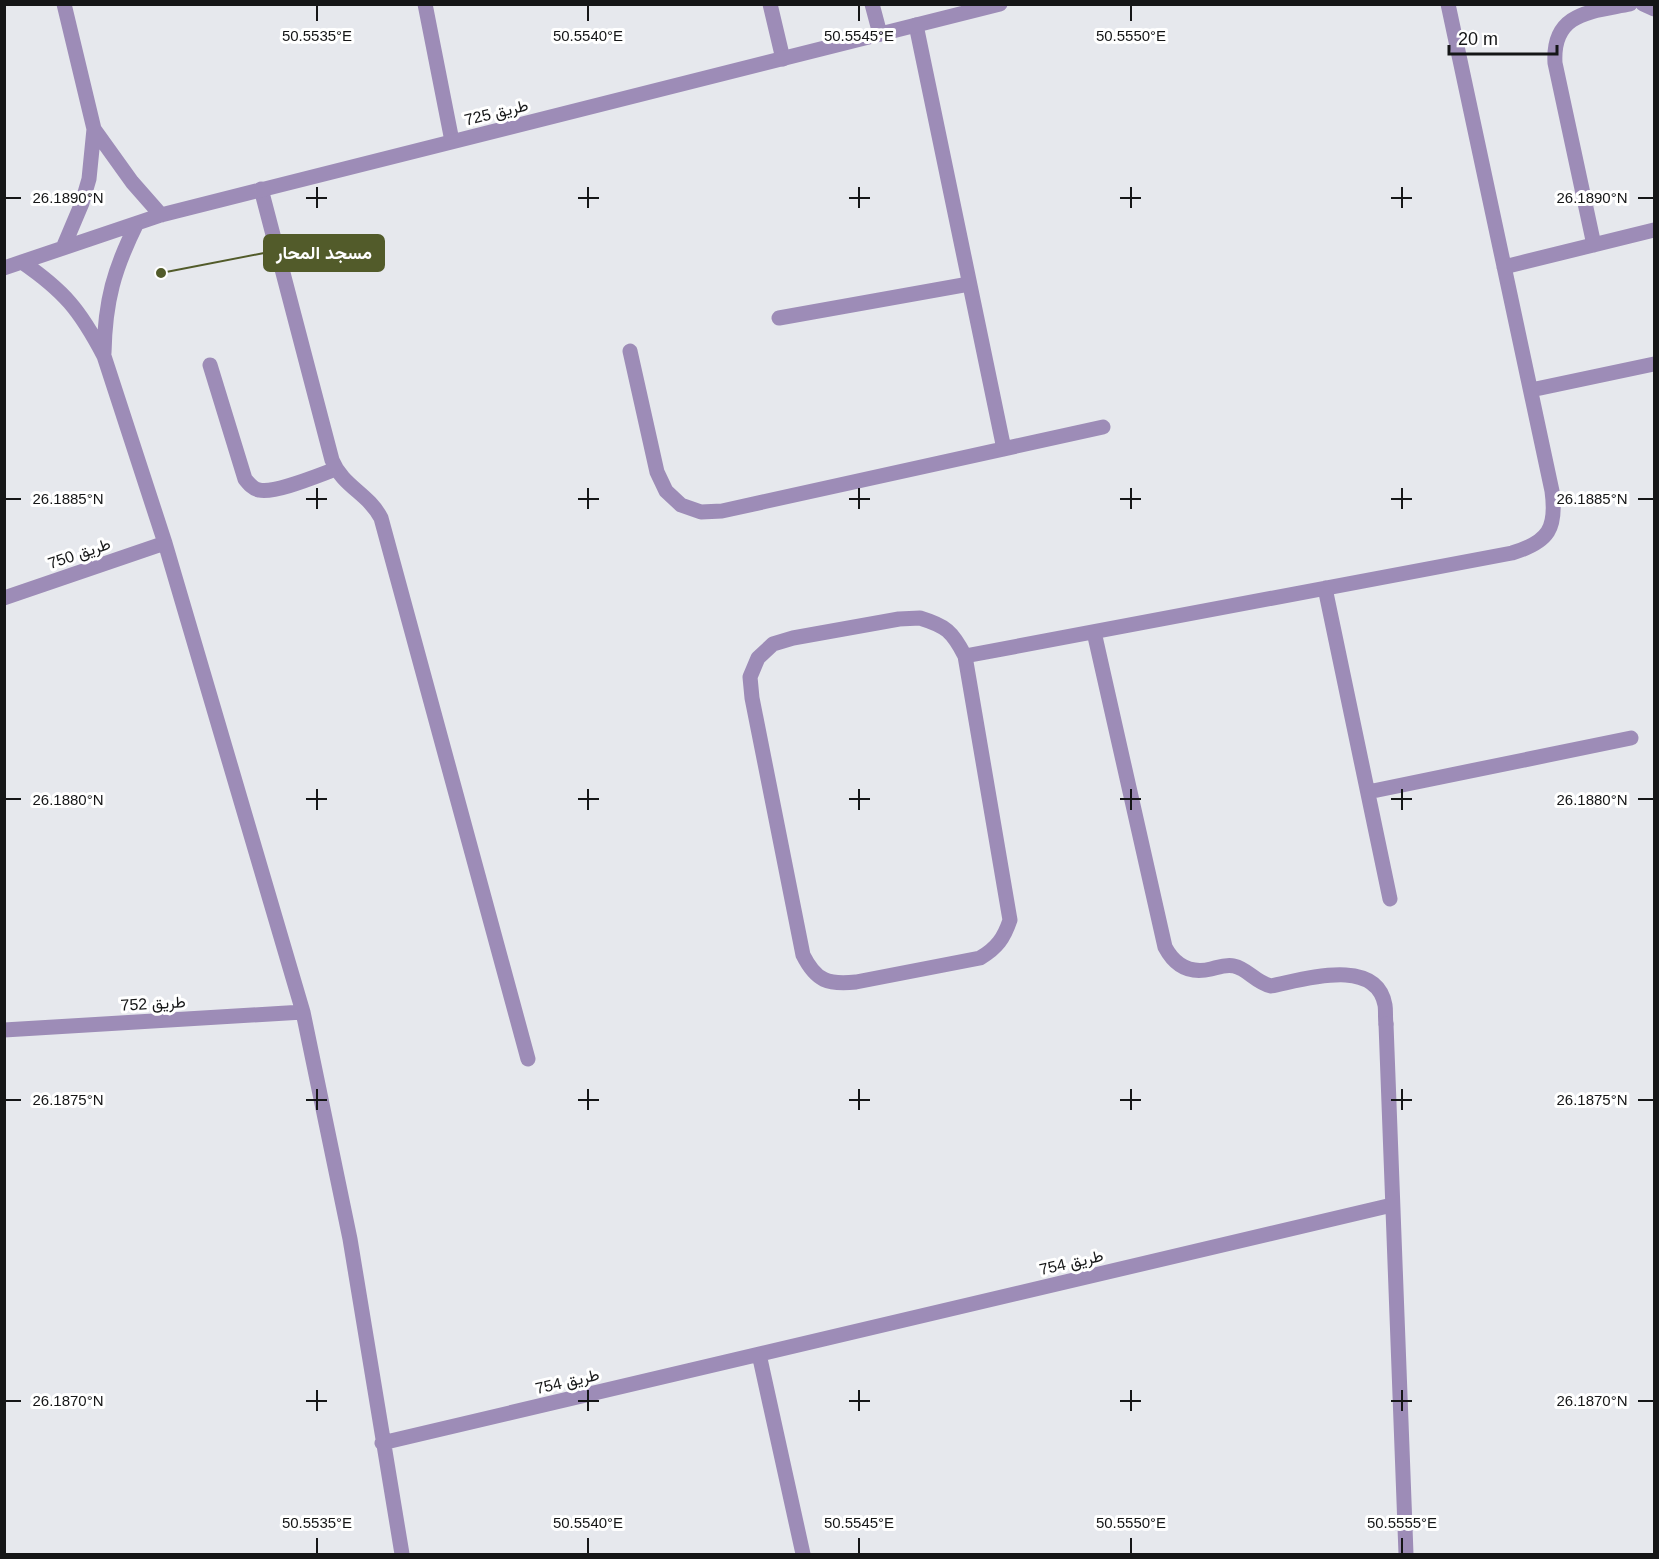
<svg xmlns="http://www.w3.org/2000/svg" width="1659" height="1559" font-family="Arial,Vazirmatn,sans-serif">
	<rect width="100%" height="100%" fill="#e6e8ed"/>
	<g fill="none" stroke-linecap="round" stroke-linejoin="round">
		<path stroke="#9d8cb7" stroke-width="15" d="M425,4l27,137
			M770,4l13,55
			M872,4l8,30
			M1643,4l11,5
			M916,25l88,424
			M261,189l71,271c11,27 36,33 49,58l147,541
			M1594,245l-39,-182c-3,-51 36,-51 75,-59
			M1504,267l150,-37
			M779,318l190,-34
			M630,351l27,121 9,19 15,14 20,7 21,-1 381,-84
			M210,365l35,114c4,5 8,10 14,11 16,4 60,-15 77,-21
			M1531,390l123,-26
			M1325,588l65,311
			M920,618c26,8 32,13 45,38l45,264c-6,18 -13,28 -30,38l-124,24c-28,3 -40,-1 -53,-27l-51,-257 -2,-21 8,-19 15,-14 20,-6 106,-19z
			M1094,632l71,315c10,19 25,27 46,22 8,-2 15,-5 23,-3 14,3 21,16 37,20 32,-6 105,-30 114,19 1,6 0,13 1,19
			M965,656l547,-103c37,-11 45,-25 40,-62l-104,-487
			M1368,792l263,-54"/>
		<path stroke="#9d8cb7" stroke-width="15" d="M94,129l38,53 29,33
			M63,248l19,-45 7,-24 5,-50 -30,-125
			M22,262c42,29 58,48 82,94l61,187 138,469 47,227 52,315
			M4,268l157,-53 839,-211
			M104,353c1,-52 10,-84 33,-130
			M4,598l161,-55
			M1386,1024l20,530
			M4,1030l299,-18
			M759,1354l44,200
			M382,1443l1010,-238"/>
	</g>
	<path fill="none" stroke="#151617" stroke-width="2" d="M317,6v15M588,6v15M859,6v15M1131,6v15M317,187v21M588,187v21M859,187v21M1131,187v21M1402,187v21M6,198h15M306,198h21M578,198h21M849,198h21M1120,198h21M1391,198h21M1638,198h15M317,488v21M588,488v21M859,488v21M1131,488v21M1402,488v21M6,499h15M306,499h21M578,499h21M849,499h21M1120,499h21M1391,499h21M1638,499h15M317,789v21M588,789v21M859,789v21M1131,789v21M1402,789v21M6,799h15M306,799h21M578,799h21M849,799h21M1120,799h21M1391,799h21M1638,799h15M317,1089v21M588,1089v21M859,1089v21M1131,1089v21M1402,1089v21M6,1100h15M306,1100h21M578,1100h21M849,1100h21M1120,1100h21M1391,1100h21M1638,1100h15M317,1390v21M588,1390v21M859,1390v21M1131,1390v21M1402,1390v21M6,1401h15M306,1401h21M578,1401h21M849,1401h21M1120,1401h21M1391,1401h21M1638,1401h15M317,1538v15M588,1538v15M859,1538v15M1131,1538v15M1402,1538v15"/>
	<g text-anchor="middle" stroke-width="6" stroke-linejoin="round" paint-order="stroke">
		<g font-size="16" fill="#151617" stroke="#fff">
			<text transform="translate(496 112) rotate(-14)" y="6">طريق 725</text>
			<text transform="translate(79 553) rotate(-19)" y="6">طريق 750</text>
			<text transform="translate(153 1003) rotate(-3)" y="6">طريق 752</text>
			<text transform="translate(1071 1262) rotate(-13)" y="6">طريق 754</text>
			<text transform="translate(567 1381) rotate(-13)" y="6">طريق 754</text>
		</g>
	</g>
	<g font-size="15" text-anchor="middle" fill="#151617" stroke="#fff" stroke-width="6" stroke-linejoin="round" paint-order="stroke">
		<text x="317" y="41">50.5535°E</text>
		<text x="588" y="41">50.5540°E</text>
		<text x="859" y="41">50.5545°E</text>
		<text x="1131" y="41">50.5550°E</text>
		<text x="68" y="203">26.1890°N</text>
		<text x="1592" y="203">26.1890°N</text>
		<text x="68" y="504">26.1885°N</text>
		<text x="1592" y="504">26.1885°N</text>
		<text x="68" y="805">26.1880°N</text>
		<text x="1592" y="805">26.1880°N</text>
		<text x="68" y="1105">26.1875°N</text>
		<text x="1592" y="1105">26.1875°N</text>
		<text x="68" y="1406">26.1870°N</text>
		<text x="1592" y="1406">26.1870°N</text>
		<text x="317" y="1528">50.5535°E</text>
		<text x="588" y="1528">50.5540°E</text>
		<text x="859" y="1528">50.5545°E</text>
		<text x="1131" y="1528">50.5550°E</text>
		<text x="1402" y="1528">50.5555°E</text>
	</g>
	<path fill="none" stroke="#525b2a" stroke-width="2" d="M161 273L264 253"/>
	<circle fill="#525b2a" stroke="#fff" stroke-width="2" cx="161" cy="273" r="6"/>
	<rect fill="#525b2a" stroke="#525b2a" stroke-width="2" x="264" y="235" width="120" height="36" rx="6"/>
	<g font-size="18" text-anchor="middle" font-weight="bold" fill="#fff">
		<text x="324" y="259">مسجد المحار</text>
	</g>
	<rect width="1659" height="1559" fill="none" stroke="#151617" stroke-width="12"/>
	<path d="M1449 45v9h108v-9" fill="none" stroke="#151617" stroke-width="3"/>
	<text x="1458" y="45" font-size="18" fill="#151617" stroke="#ffffff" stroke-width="4.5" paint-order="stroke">20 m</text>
</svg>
